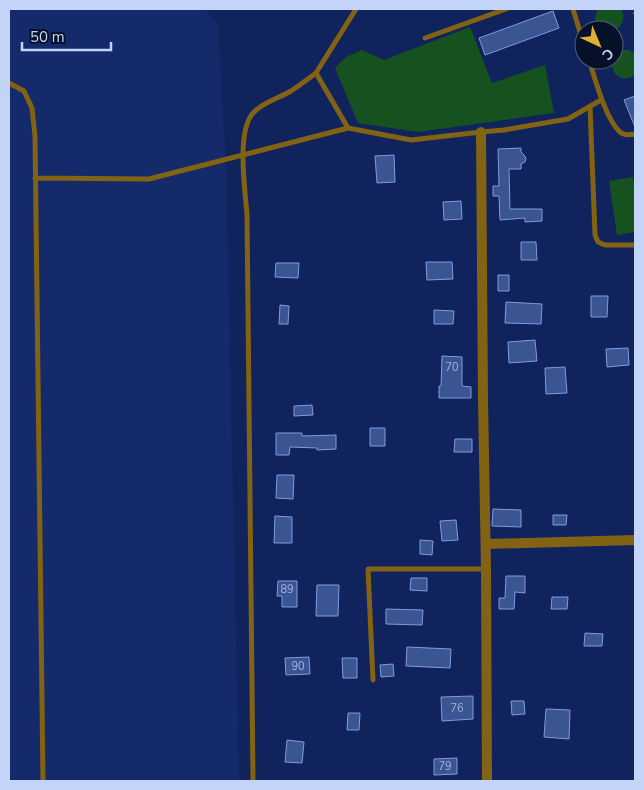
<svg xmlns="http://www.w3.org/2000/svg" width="644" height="790" font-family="'Nunito Sans',sans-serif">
	<rect width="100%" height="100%" fill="#10235c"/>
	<path fill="#152a6b" d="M9,9h196l13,15 8,141 13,616h-230z"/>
	<path fill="#165220" d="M598,9h23c5,8 2,16 -6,21 -3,0 -9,1 -13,-1 -8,-4 -8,-14 -4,-20z
		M470,27l22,56 53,-18 9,48 -136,19 -60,-9 -23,-55 11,-11 16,-7 22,10z
		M624,50h5l6,4v21c-12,8 -24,1 -23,-14l2,-1c0,-6 4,-9 10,-10z
		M633,177l2,14v41l-18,3 -8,-54z"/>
	<path fill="#3b5492" stroke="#7f9ce0" d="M553,11l6,17 -74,27 -6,-17z
		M635,96v31l-11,-27z
		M521,148v4l3,3 2,3 -1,4 -4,2v5h-12l1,40h32v12l-17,1v-4l-25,2 -1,-24h-6v-10h6l-1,-37z
		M394,155l1,27 -18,1 -2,-27z
		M461,201l1,18 -18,1 -1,-18z
		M521,242h15l1,18h-16z
		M426,262h26l1,17 -26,1z
		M276,263h23l-1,15 -23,-1z
		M498,275h11v16h-11z
		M591,296h17l-1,21h-16z
		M506,302l36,2 -1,20 -36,-1z
		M280,305l9,1 -1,18h-9z
		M434,310l20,1 -1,13h-19z
		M535,340l2,21 -28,2 -1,-21z
		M628,348l1,17 -22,2 -1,-18z
		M442,356l20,1v29l9,1v11h-32v-12h2z
		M565,367l2,26 -21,1 -1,-26z
		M312,405l1,10 -19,1v-10z
		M370,428h15v18h-15z
		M276,433h26v3l34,-1v14l-19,1v-2l-27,-1 -1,8h-13z
		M455,439h17v13h-18z
		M277,475h17l-1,24 -17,-1z
		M493,509l28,1v17l-29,-1z
		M553,515h14l-1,10h-13z
		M275,516l17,1v26h-18z
		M456,520l2,20 -16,1 -2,-20z
		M420,540l13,1 -1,14 -12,-1z
		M506,576h19v17l-10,-1 -1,17h-15v-11h6z
		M411,578h16v13l-17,-1z
		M278,581h19v26h-15v-11h-5z
		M317,585h22l-1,31h-22z
		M552,597h16l-1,12h-16z
		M386,609l37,1 -1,15 -36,-1z
		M585,633l18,1 -1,12h-18z
		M407,647l44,2 -1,19 -44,-2z
		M309,657l1,17 -24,1 -1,-17z
		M342,658h15v20h-14z
		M393,664l1,12 -13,1 -1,-12z
		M473,696v23l-31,2 -1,-24z
		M511,701h13l1,13 -13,1z
		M546,709l24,1 -1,29 -25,-2z
		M348,713h12l-1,17h-12z
		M287,740l17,2 -2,21 -17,-1z
		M457,758v16l-23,1v-16z"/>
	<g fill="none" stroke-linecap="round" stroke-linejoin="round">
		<path stroke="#6879a8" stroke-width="2" stroke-dasharray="1 4" stroke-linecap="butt" d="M630,9l5,6"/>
		<path stroke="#826314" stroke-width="5" d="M356,9l-40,64 32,55 63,12 70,-8 23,-2 64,-11 33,-19
			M573,9l11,36
			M425,38l81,-29
			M589,60c6,19 17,60 31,72 4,4 10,3 15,2
			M9,83l15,8 8,17 3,28 8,645
			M590,106l5,129 3,7 7,3h30
			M35,178l114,1 199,-51
			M373,680l-5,-111h118
			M253,781l-6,-567c-2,-24 -11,-85 7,-102 10,-10 25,-14 37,-21 9,-6 17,-12 25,-18"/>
		<path stroke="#826314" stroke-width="10" d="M481,132l2,268 3,169 1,212
			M486,544l149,-4"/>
	</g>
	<g text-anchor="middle" stroke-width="4" stroke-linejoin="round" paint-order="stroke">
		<g font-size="11" fill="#a2b4de">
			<text x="452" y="371">70</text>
			<text x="287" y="593">89</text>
			<text x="298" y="670">90</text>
			<text x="457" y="712">76</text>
			<text x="445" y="770">79</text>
		</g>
	</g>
	<rect width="644" height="790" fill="none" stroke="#c4d4f8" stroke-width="20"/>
	<g transform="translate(599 45) rotate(136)"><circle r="24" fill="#071029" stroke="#535e7c"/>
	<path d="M0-4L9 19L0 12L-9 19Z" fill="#e0b034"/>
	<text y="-8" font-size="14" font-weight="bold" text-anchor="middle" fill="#c4d4f8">С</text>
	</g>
	<path d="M22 42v8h89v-8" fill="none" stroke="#c4d4f8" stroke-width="2.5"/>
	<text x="30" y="42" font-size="15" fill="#c4d4f8" stroke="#071029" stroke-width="4" paint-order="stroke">50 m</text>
</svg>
